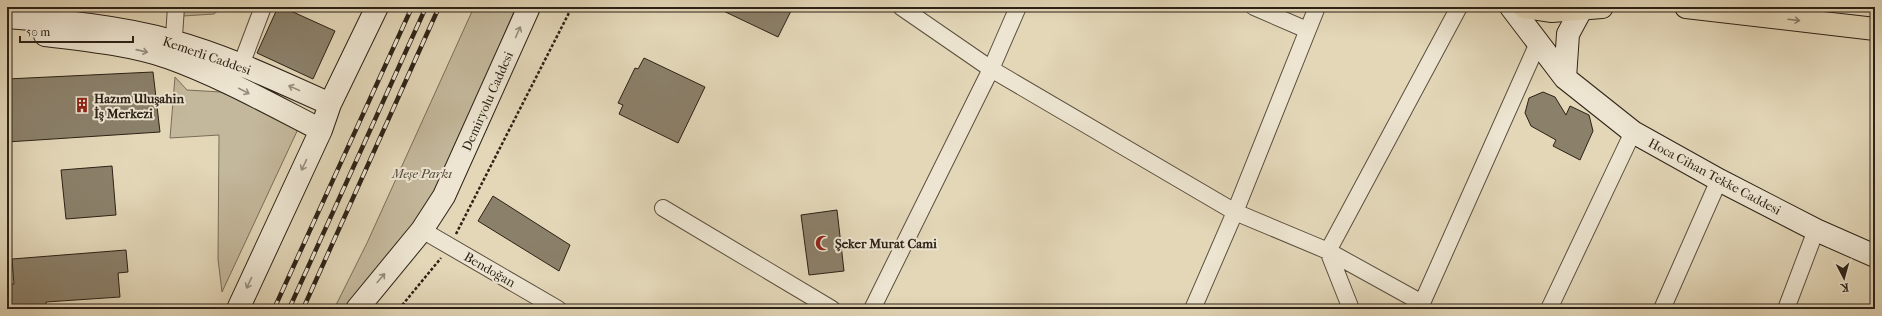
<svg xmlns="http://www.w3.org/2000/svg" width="1882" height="316" font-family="'IM FELL French Canon',serif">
	<rect width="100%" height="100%" fill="#e3d7b8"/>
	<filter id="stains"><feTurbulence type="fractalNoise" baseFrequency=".005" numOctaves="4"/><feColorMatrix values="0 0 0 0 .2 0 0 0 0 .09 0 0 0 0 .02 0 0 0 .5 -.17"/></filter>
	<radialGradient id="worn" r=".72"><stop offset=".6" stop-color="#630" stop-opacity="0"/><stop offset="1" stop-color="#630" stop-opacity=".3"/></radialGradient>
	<path fill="#c4b89c" stroke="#786d59" d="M184,7h38l-8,7 -31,2z
		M474,7h42l-77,179 -33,51 -56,72h-16l33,-66z
		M175,77l12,13 34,2 78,35 -77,165 -4,-33 1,-124 -49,3z"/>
	<path fill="#8b806a" stroke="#2c2216" d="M278,7h4l53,24 -22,48 -56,-26z
		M715,7h78l-15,30z
		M644,58l61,29 -27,56 -59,-29 4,-9 -5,-2 17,-35 3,1z
		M153,72l7,60 -153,10v-63z
		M1543,92l12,5 11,18 4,-9 19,9 4,16 -13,29 -27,-14 3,-6 -25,-14 -6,-13 4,-15z
		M112,166l4,49 -50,4 -5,-49z
		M493,196l77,49 -11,26 -81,-50z
		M837,210l7,61 -35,4 -8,-60z
		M126,250l2,22 -10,1 2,24 -74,5v7h-39v-25h7l-2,-25z"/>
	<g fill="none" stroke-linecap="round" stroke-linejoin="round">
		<defs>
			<path id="street" d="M901,7l90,62 244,143 93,39 94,52 116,-260
				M1254,7l53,23
				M173,51l3,-44
				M241,65l22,-58
				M663,208l169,101
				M422,230l136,79
				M872,309l119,-240 27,-62
				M1193,309l42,-97 82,-205
				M1351,309l-23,-58 131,-244
				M1549,309l84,-177
				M1662,309l57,-129
				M1786,309l30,-79"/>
			<path id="secondary" d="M1511,7l54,71 68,54 86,48 97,50 59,26
				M7,17c55,4 111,9 165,24 55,15 106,40 158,63
				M45,35c40,5 83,9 122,22 53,19 103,47 154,73
				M1565,78l3,-44 14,-26
				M238,309l83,-179 9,-26 47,-97
				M357,309l65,-79 22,-34 85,-189"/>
			<path id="primary" d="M1524,7l28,4 50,-4
				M1686,7l189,22"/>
		</defs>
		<use href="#street" stroke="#5a4f3e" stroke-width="18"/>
		<use href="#secondary" stroke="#2c2216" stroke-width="24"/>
		<use href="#primary" stroke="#2c2216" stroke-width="24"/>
		<path stroke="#2c2216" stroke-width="2.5" stroke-dasharray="3 2" stroke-linecap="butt" d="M456,234l116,-227
			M399,309l42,-51"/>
		<use href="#street" stroke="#ede5d1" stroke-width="16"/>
		<use href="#secondary" stroke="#ede5d1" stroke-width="22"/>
		<use href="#primary" stroke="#e3d7b8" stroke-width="22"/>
		<defs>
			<path id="rail" d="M274,309l138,-302
				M289,309l137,-302
				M303,309l136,-302"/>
		</defs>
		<use href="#rail" stroke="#2c2216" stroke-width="4.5"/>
		<use href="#rail" stroke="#ede5d1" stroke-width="3" stroke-dasharray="9" stroke-linecap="butt"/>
	</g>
	<defs><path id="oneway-shaft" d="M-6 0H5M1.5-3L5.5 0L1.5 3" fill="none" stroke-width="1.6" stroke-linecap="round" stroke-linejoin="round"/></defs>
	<use stroke="#887c67" href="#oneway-shaft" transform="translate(1794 20) rotate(7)"/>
	<g stroke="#968d7d">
		<use href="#oneway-shaft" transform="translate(518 32) rotate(-66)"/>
		<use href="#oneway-shaft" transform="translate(142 51) rotate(13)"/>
		<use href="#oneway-shaft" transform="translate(294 88) rotate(-156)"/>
		<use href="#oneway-shaft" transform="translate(244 91) rotate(27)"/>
		<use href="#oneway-shaft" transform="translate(304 165) rotate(115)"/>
		<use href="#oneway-shaft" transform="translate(381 278) rotate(-50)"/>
		<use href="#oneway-shaft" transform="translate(249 283) rotate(115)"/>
	</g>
	<defs>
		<symbol id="building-bare" viewBox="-9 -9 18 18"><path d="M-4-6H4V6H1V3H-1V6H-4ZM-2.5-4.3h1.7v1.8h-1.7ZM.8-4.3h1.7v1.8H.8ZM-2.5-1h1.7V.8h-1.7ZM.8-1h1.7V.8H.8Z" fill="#8f2418" stroke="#ede5d1" stroke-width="2.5" paint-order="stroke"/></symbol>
		<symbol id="mosque-bare" viewBox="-9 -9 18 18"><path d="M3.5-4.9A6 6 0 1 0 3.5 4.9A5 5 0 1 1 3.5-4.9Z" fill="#8f2418" stroke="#ede5d1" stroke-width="2.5" paint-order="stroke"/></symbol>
	</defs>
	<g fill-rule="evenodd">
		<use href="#building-bare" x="71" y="94" width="22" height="22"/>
		<use href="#mosque-bare" x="812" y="232" width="22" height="22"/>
	</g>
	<g text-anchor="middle" stroke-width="4" stroke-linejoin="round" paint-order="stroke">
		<g font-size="13" fill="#2c2216" stroke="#ede5d1">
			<text transform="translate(207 55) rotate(19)" y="5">Kemerli Caddesi</text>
			<text transform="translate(487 101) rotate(-66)" y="5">Demiryolu Caddesi</text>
			<text transform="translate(1715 176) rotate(28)" y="5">Hoca Cihan Tekke Caddesi</text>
			<text transform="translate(490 269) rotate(30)" y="5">Bendoğan</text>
		</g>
		<g font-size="13" font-weight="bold" fill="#2c2216" stroke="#ede5d1" text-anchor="start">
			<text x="94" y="103">Hazım Uluşahin<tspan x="94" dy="15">İş Merkezi</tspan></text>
			<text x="835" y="248">Şeker Murat Cami</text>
		</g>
		<g font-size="13" font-style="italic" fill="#524838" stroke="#ede5d1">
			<text x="422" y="178">Meşe Parkı</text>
		</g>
	</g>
	<rect width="1882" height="316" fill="none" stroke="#e3d7b8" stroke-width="24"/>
	<rect x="8" y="8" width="1866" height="300" fill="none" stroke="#2c2216" stroke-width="2"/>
	<rect x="12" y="12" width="1858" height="292" fill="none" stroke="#2c2216"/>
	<g transform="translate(1844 278) rotate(174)" stroke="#ede5d1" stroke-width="3" paint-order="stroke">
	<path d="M0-3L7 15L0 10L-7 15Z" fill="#2c2216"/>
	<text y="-6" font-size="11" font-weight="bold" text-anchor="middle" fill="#2c2216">K</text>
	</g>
	<path d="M20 36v6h113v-6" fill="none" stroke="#2c2216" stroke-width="2"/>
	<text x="26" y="36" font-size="12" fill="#2c2216" stroke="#ede5d1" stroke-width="3" paint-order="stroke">50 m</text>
	<rect width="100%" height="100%" filter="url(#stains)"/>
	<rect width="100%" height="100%" fill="url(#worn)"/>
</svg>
